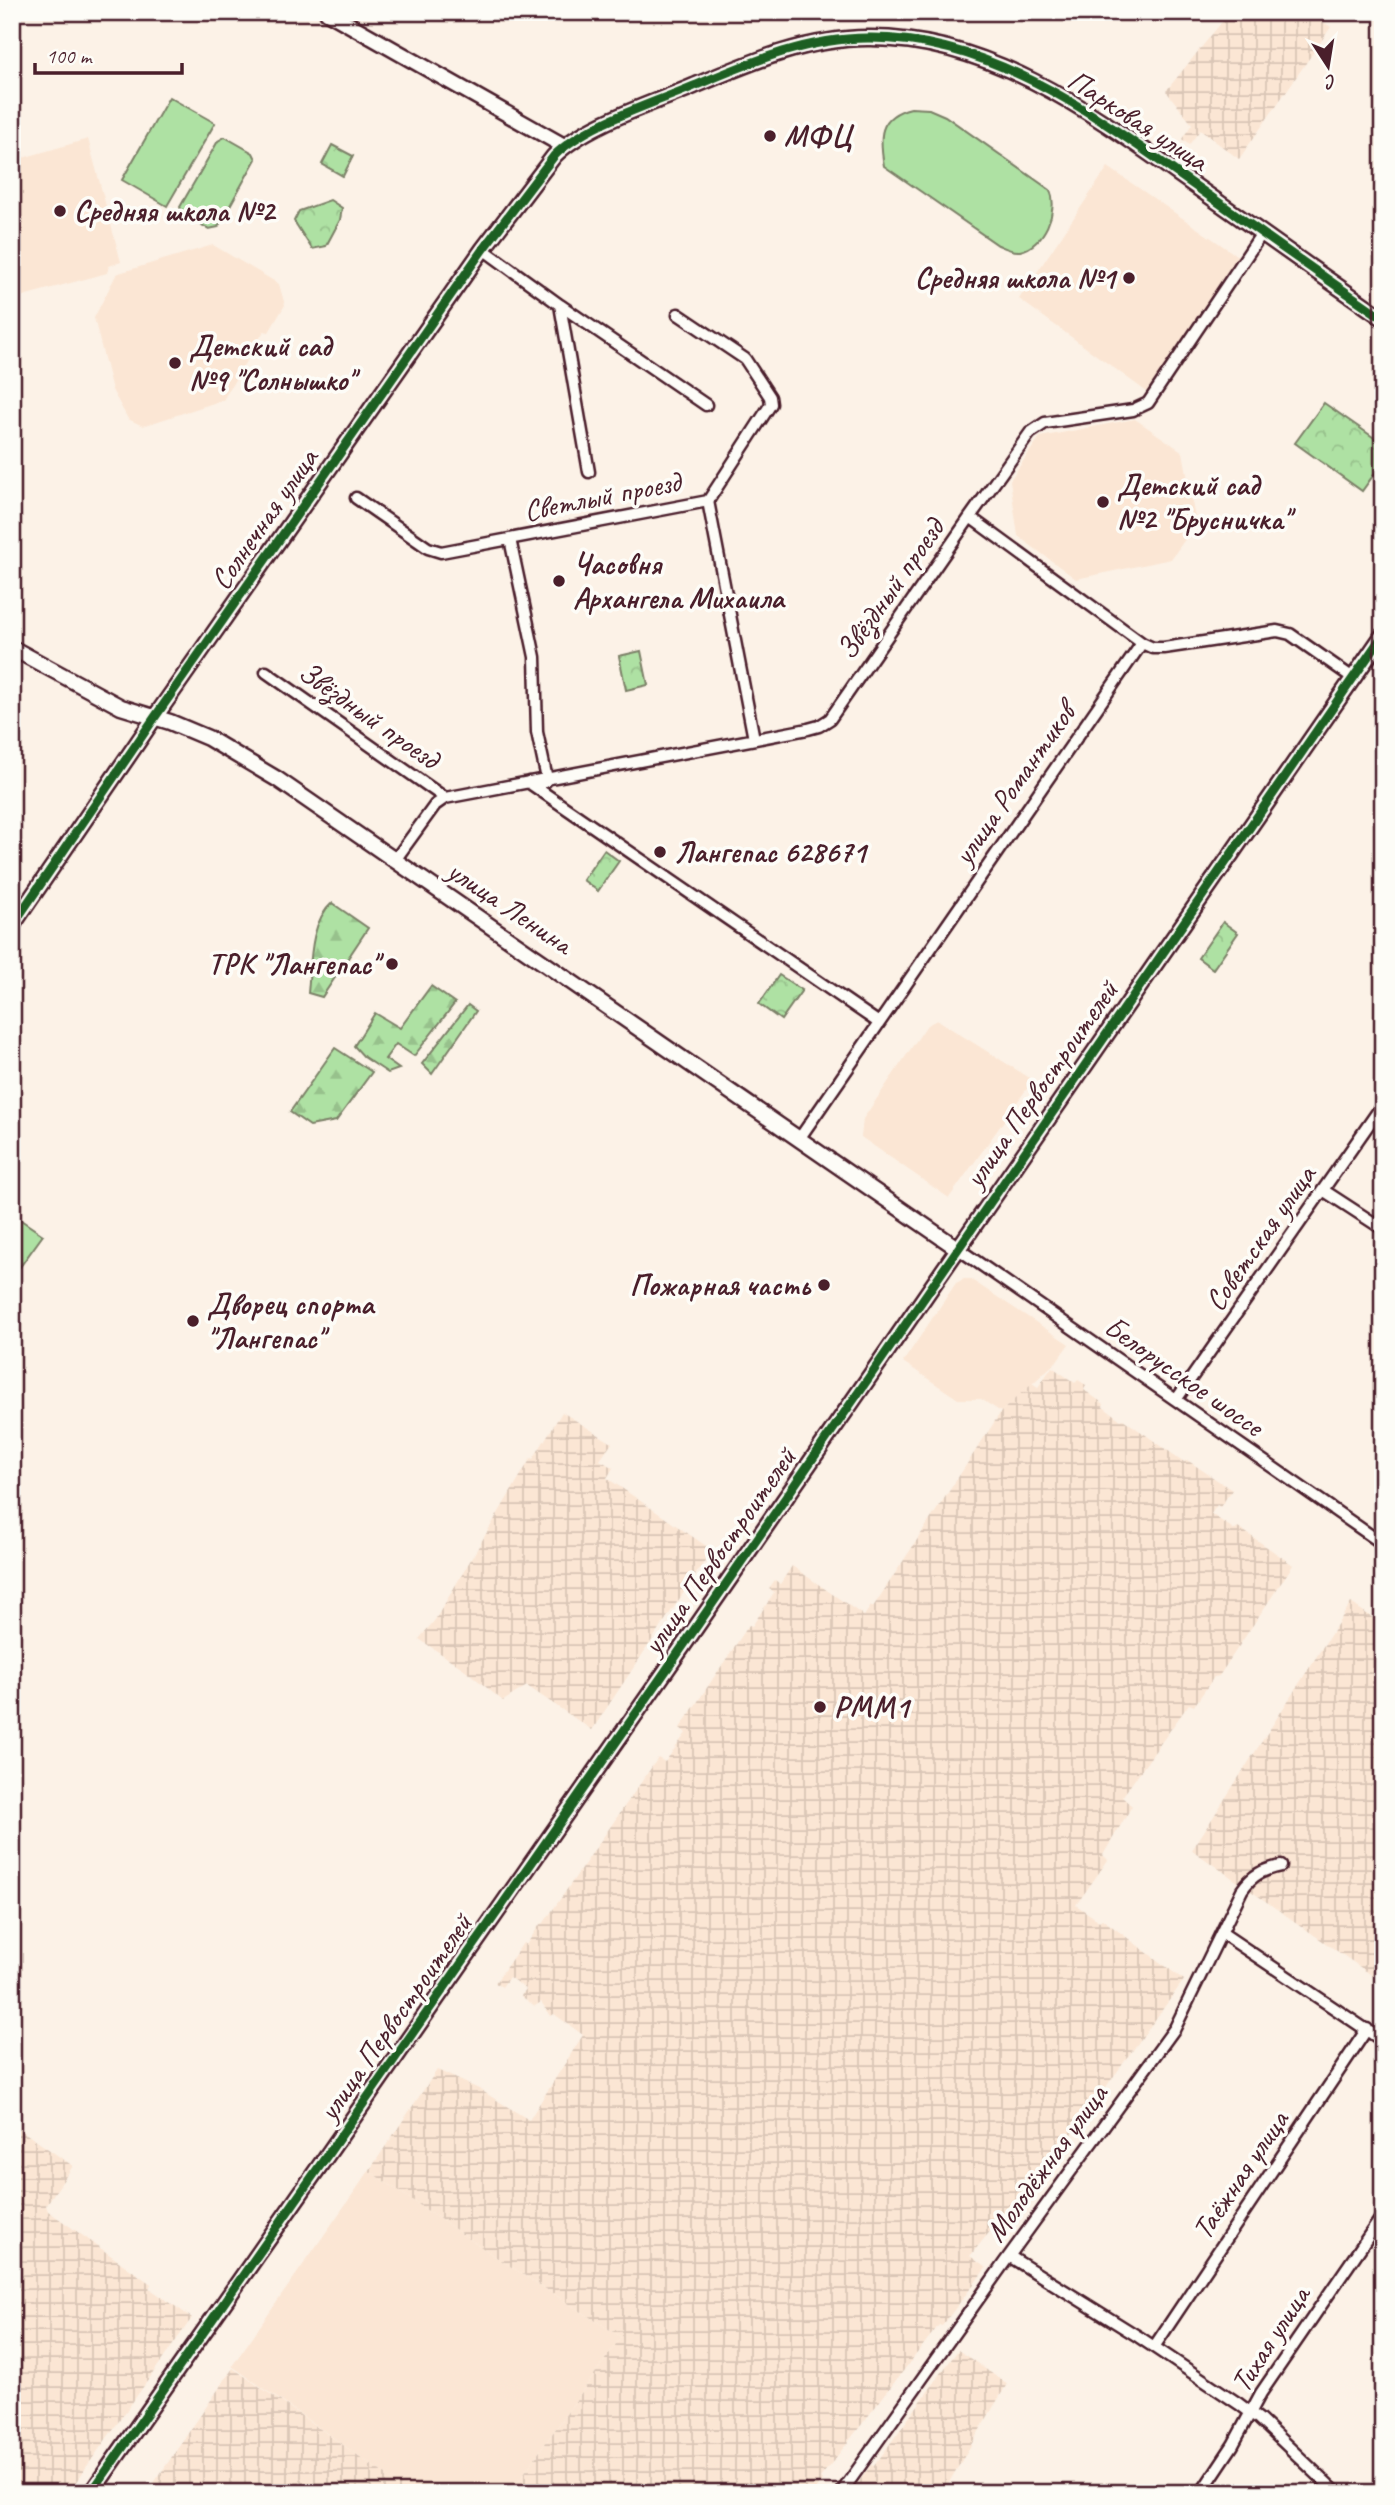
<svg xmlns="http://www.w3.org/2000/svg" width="1395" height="2505" font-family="Caveat,sans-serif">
	<defs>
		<pattern id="industrial-grid" width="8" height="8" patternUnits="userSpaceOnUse" patternTransform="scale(1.75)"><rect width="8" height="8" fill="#fbe6d4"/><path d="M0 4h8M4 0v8" fill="none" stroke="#d9c5b6"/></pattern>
		<pattern id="forest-firs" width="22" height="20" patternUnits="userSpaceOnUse" patternTransform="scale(1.75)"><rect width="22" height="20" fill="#aee1a3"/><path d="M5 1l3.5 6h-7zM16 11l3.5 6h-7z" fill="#97c18c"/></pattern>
		<pattern id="park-crowns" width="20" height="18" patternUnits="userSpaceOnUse" patternTransform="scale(1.75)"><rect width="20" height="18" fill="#aee1a3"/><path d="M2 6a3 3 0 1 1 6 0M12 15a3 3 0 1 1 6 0" fill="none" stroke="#97c18c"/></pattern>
	</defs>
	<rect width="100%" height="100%" fill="#fcf2e7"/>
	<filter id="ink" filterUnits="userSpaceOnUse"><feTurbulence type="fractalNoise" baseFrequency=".0143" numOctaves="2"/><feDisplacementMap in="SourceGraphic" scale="14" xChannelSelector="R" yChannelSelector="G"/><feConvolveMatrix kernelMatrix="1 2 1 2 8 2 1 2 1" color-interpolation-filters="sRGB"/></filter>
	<g filter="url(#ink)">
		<path fill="#fbe6d4" d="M88,139l33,123 -12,4 -2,7 -95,26v-138z
			M1108,167l131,90 -92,135 -128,-93z
			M213,245l66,39 6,21 -16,27 -5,-1 -41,69 -80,26 -15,-7 -16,-29 -18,-72 22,-43 3,-2z
			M1135,419l48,33 13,72 -25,35 -95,20 -58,-43 -8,-56 30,-43z
			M937,1020l96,60 -84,118 -88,-61 2,-18 64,-94z
			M964,1279h6l99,65 -13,18 -55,50 -20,-13h-23l-55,-37 53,-79z
			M369,2171l130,88 122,78 -111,156h-99l-179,-127z"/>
		<path fill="url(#industrial-grid)" d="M1230,12h78l23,15 -92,132 -39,-29 -11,15 -7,-6 10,-15 -26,-33z
			M1052,1367l23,16 3,-3 8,5 -2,5 20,14 -1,3 18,13 2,-1 61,43 3,-2 45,30 -12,17 -3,-2 -6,9 24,16 3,-3 55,38 -74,111 -5,1 -20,29 -5,-2 -67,93 10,9 -29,49 5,5 -32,45 23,16 3,-2 82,61 -175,240 2,2 -9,14 -10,-7 -22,27 16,12 -44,58 -3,-1 -119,153 2,2 -9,13h-303l111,-156 -122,-78 -130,-88 68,-101 42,19 50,31 54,-85 -29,-21 -3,2 -10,-14 -6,4 -14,-10 5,-7 -17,-12 -7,10 -7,-4 28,-40 3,2 15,-22 2,1 115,-166 7,4 21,-29 -6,-5 69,-103 3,1 18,-27 4,-7 -5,-4 6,-8 5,4 12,-18 72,50 7,-10 2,1 128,-195 31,-29 6,4z
			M562,1412l50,31 -12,17 13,8 -6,10 105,72 -120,180 -65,-44 -24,15 -39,-32 -45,-30 16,-19 96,-162 2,1z
			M1351,1603l32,22v358l-191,-133z
			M12,2124l61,42 -27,39 2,6 103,73 -2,4 43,30 -124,175h-56z
			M958,2350l49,34 -62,105v4h-94l20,-28 3,1z
			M233,2368l160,112 18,13h-264z"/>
		<path fill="#aee1a3" stroke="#7c8067" stroke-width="2" d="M169,97l46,26 -48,83 -45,-26z
			M911,108l18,1 16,7 105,74c9,20 -6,56 -30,61 -8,1 -15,-3 -22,-6l-114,-79c-5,-29 -6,-50 27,-58z
			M225,137l28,16 3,6 -38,68 -9,2 -24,-13 -5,-9 38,-66z
			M12,1214l31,21 -26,36 -5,-4z"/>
		<path fill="url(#forest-firs)" stroke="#7c8067" stroke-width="2" d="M332,903l36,25 -46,69 -14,-4c3,-28 1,-70 24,-90z
			M431,986l24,17 -41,53 -18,-12 -11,15 14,10 -11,4 -24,-16 -10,-11 21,-33 25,15z
			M468,1005l8,6 -44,63 -10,-10z
			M335,1048l37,24 -36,49 -26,5 -20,-14z"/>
		<path fill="url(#park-crowns)" stroke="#7c8067" stroke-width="2" d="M332,145l21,11 -10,20 -21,-12z
			M330,200l12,8 -2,12 -14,26 -14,3 -18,-28 5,-10z
			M1324,403l59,41v18l-21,29 -67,-48z
			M641,651l7,34 -22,5 -7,-34z
			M604,850l15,11 -21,30 -15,-11z
			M1223,922l15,11 -25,36 -15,-11z
			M779,975l23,15 -21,30 -22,-16z"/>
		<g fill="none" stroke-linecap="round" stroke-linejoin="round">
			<defs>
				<path id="street" d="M483,249l77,56 29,167
					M560,305l146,100
					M356,498l72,50 13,4 267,-51 63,-97 -1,-7 -25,-38 -67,-45
					M708,501l46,238
					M970,517l172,126
					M510,539l25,118 2,75 10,47 -2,3
					M266,672l179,126
					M528,782l351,241
					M395,860l40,-55 10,-7 363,-69 11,-3 11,-7 140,-202 60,-84 15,-10 88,-13 15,-7 114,-170
					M799,1139l343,-496 11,5h11l113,-17 13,3 63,44
					M1323,1190l60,39
					M957,1248l426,296
					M1176,1400l207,-296
					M1222,1933l161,108
					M1009,2256l130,81 100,67 20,15 78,74
					M1154,2347l213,-318
					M841,2493l163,-230 171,-235 67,-138c11,-16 21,-20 39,-24
					M1201,2493l32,-48 28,-52 122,-178"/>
				<path id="secondary" d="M327,12l237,134
					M12,648l109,59 49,15 38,16 69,41 680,469
					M12,926l143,-209 328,-468 71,-93c31,-32 98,-52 140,-70 57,-24 115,-49 177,-48 126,0 232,83 330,152 61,43 121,86 182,128
					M91,2493l574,-821 718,-1037"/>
			</defs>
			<use href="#street" stroke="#4a1f2b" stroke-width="15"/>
			<use href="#secondary" stroke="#4a1f2b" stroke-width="19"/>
			<use href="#street" stroke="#fdfcf7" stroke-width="10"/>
			<use href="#secondary" stroke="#fdfcf7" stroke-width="14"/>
			<defs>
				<path id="cycleway" d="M12,926l143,-209 328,-468 71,-93c31,-32 98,-52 140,-70 57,-24 115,-49 177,-48 126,0 232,83 330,152 61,43 121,86 182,128
					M91,2493l574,-821 718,-1037"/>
			</defs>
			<use href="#cycleway" stroke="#fdfcf7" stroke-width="13"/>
			<use href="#cycleway" stroke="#1b5e20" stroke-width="9"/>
		</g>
	</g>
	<g fill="#4a1f2b" stroke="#fdfcf7" stroke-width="2.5">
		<circle cx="770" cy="136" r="7"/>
		<circle cx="60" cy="211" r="7"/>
		<circle cx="1129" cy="278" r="7"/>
		<circle cx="175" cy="363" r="7"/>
		<circle cx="1103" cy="502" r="7"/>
		<circle cx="559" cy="581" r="7"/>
		<circle cx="660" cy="852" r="7"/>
		<circle cx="392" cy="964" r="7"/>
		<circle cx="824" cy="1285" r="7"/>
		<circle cx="193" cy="1321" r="7"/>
		<circle cx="820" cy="1707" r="7"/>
	</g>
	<g text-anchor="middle" stroke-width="7" stroke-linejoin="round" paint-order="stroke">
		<g font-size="30" fill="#4a1f2b" stroke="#fdfcf7">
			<text transform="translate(1138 120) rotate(33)" y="10">Парковая улица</text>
			<text transform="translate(602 496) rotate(-11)" y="10">Светлый проезд</text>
			<text transform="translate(264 519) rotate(-55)" y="10">Солнечная улица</text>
			<text transform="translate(890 589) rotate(-55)" y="10">Звёздный проезд</text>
			<text transform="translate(369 715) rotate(35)" y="10">Звёздный проезд</text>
			<text transform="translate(1014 784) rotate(-55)" y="10">улица Романтиков</text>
			<text transform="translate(510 907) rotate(34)" y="10">улица Ленина</text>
			<text transform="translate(1041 1084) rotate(-55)" y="10">улица Первостроителей</text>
			<text transform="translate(1260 1238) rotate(-55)" y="10">Советская улица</text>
			<text transform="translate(1184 1376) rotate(35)" y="10">Белорусское шоссе</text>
			<text transform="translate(719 1551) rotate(-55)" y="10">улица Первостроителей</text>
			<text transform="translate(395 2017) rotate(-55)" y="10">улица Первостроителей</text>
			<text transform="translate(1046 2163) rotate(-54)" y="10">Молодёжная улица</text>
			<text transform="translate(1240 2175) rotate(-56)" y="10">Таёжная улица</text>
			<text transform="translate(1270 2339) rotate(-57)" y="10">Тихая улица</text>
		</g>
		<g font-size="30" font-weight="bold" fill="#4a1f2b" stroke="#fdfcf7" text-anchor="start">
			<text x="784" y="146">МФЦ</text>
			<text x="74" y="221">Средняя школа №2</text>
			<text x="1115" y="288" text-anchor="end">Средняя школа №1</text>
			<text x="189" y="356">Детский сад<tspan x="189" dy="34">№9 "Солнышко"</tspan></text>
			<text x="1117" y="495">Детский сад<tspan x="1117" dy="34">№2 "Брусничка"</tspan></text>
			<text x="573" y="574">Часовня<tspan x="573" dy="34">Архангела Михаила</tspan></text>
			<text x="674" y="862">Лангепас 628671</text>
			<text x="378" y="974" text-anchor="end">ТРК "Лангепас"</text>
			<text x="810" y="1295" text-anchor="end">Пожарная часть</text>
			<text x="207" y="1314">Дворец спорта<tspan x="207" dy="34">"Лангепас"</tspan></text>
			<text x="834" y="1717">РММ1</text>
		</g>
	</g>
	<rect width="1395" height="2505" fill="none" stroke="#fdfcf7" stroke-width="42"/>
	<rect x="21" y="21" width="1353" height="2463" fill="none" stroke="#4a1f2b" stroke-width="2.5" filter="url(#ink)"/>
	<g transform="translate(1328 66) rotate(168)" stroke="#fdfcf7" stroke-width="5" paint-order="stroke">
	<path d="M0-5L12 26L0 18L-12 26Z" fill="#4a1f2b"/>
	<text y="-10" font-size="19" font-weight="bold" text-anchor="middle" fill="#4a1f2b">С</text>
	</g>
	<path d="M35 63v10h147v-10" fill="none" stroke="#4a1f2b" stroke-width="3.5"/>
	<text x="46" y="63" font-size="21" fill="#4a1f2b" stroke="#fdfcf7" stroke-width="5" paint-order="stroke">100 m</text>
</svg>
